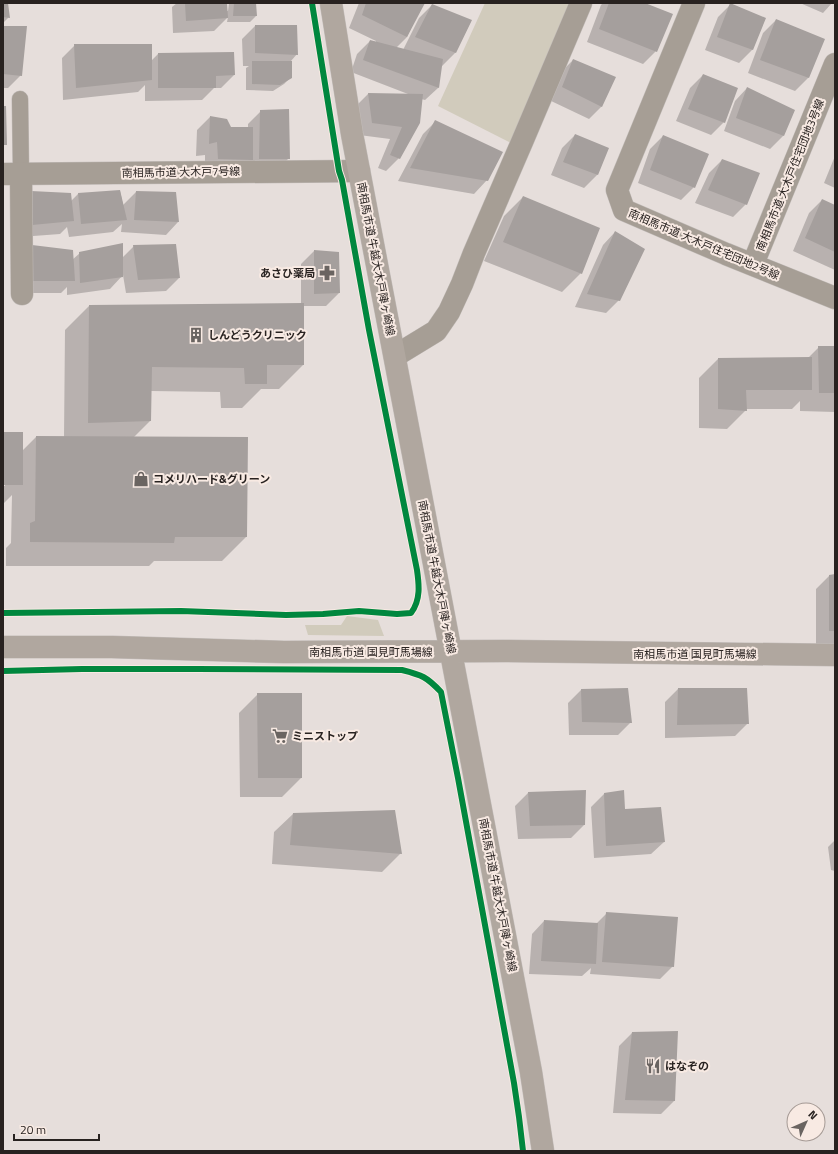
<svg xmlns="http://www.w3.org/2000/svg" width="838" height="1154" font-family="'Titillium Web','Noto Sans JP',sans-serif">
	<rect width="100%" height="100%" fill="#e6dedb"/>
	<path fill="#d1cbbc" d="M485,3h90l-62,141 -75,-38z
		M347,616l31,4 6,16 -76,-1 -3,-10h36z"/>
	<path fill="#0003" d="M3,3h4l2,14 -6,6z
		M177,3h49l1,8h1l1,-8h26l1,13 -6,6h-23l1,-5 -14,14 -41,2 -1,-26z
		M359,3h64l-16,34 -11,11 7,2 16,-32 13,-13 39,16 -16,32 -13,13 -1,-1 -3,23 -13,12 -4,-1 -22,59 -13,13 -8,-3 12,-29 -31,-4 -4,-28 13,-13h40l-57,-22 6,-18 13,-13 6,1v-1l-27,-13z
		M603,3h39l14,48 -13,13 -56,-22 14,-37z
		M800,3h32l-9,10z
		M731,4l34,15 -13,31 -13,13 -34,-13 13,-33z
		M776,20l47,19 -15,39 -13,13 -47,-18 15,-40z
		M255,26l42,28 -6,7v16l-7,7 -11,7 -27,-1v-22l3,-2h-6l-1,-27z
		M3,27l18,48 -13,13h-5z
		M75,45l76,16 7,-7 76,21 -13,13h-7l-12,12 -57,1v-16l-7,7 -75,8 -1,-42z
		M573,60l29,46 -13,13 -40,-19 11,-27z
		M703,75l21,47 -13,13 -35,-14 14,-33z
		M747,88l47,23 -11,25 -13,13 -46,-18 11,-30z
		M261,111l28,47 -13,13 -71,1v-17l-9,1 1,-26 13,-13 20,11h18v-4z
		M436,121l51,59 -13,14 -76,-13 25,-47z
		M575,135l32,13 -10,27 -13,13 -33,-13 11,-27z
		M663,136l31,51 -13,13 -43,-17 12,-34z
		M835,156v32l-11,-5z
		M722,160l24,44 -13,13 -38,-14 14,-30z
		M120,191l3,14 13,-13 42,30 -12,13 -45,-3 1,-8 -9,8 -44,5 -2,-10 -7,7 -40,3 -2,-32 53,-4 7,-7z
		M523,197l58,76 -19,19 -78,-31 20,-45z
		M822,200l13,6v64l-42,-19 16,-38z
		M615,232l4,68 -13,13 -31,-6 28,-62z
		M134,246l45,32 -13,13 -40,2 -3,-18 -13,14 -43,6v-8l-6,6h-40l-1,-34 52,1 8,-7 42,5z
		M314,251l25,42 -13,13h-23v59l-24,24h-18l-19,19h-21l-1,-16 -69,-1 -1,30 -16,16 112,100 -24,24h-68l-5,5h-143v-18l5,-5 1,-48 -9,9v-18h2v-2h-2v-51l19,18 14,-14h28l1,-107 24,-24 212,-2v-40z
		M819,347h16v65l-35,-1v-10l-8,8h-46v1l-19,19 -28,-1v-50l19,-19 90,-1z
		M835,575v69h-19v-55l13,-13z
		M678,689l70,34 -13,13 -70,2v-36z
		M581,690l50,32 -13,13h-49l-1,-32z
		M258,694l43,84 -19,19h-42l-1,-84z
		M528,793l56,32 -13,13 -53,1 -3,-33z
		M604,794l60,48 -13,12 -57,4 -3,-51z
		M293,814l108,39 -19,19 -110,-8 2,-32z
		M835,840v31l-4,-1 -3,-23z
		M607,913l66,53 -13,13 -70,-5 1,-6 -9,8 -53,-2 3,-40 12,-13 52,3z
		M677,1032l-3,69 -13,13 -48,-1 6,-67 13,-13z"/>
	<path fill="#a59f9d" d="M3,3h5l2,15 -7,-1z
		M185,3h42l1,15 -42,3z
		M234,3h22l1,13h-24z
		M366,3h59l-18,34 -45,-22z
		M609,3h36l28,11 -16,38 -58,-23z
		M730,3l36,15 -13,32 -36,-13z
		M432,4l40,16 -16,33 -41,-16z
		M776,19l49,20 -16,39 -49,-18z
		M255,25h42l1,30 -43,-2z
		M3,26h24l-5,50 -19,-2z
		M370,40l73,19 -4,29 -76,-28z
		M74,44h78v36l-76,8z
		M234,52l1,23 -19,1v12h-58v-35z
		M573,59l43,18 -14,30 -40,-20z
		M252,61h40v17l-12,7 -28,-1z
		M703,74l35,14 -13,35 -37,-14z
		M747,87l48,23 -11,26 -48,-18z
		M368,93l55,1 -3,29 -20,36 -10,-4 12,-28 -30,-4z
		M3,106h3l1,39h-4z
		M289,109l1,50h-31l1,-49z
		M210,116l17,3 4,8h22v33l-35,-1 -1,-17 -8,2z
		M435,120l68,32 -15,29 -78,-13z
		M575,134l34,14 -11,27 -35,-13z
		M663,135l46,19 -14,34 -45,-18z
		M722,159l38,14 -13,32 -39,-15z
		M120,190l7,30 -46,4 -3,-31z
		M31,191l40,2 3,28 -42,4z
		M136,191l40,1 3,30 -45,-2z
		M523,196l77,32 -18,46 -79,-32z
		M822,199l13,6v47l-30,-14z
		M615,231l30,18 -25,52 -33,-7z
		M123,243v34l-43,6 -1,-31z
		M176,244l4,34 -42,2 -5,-35z
		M32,245l41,5 2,31h-42z
		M314,250l25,2 1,41 -26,1z
		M304,303v62h-37v19h-22l-1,-16 -92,-1 -1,54 -63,2 1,-118z
		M818,346h17v47h-16z
		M812,357v33h-66l1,21 -29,-2v-51z
		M3,432h20v53h-20z
		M36,436l212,1 -1,100h-72l-1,6 -144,-1v-19l5,-2z
		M835,574v57h-6v-56z
		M628,688l4,35 -50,-1 -1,-33z
		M678,688h69l2,36 -72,1z
		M257,693h45v85h-44z
		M586,790l-1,35 -55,1 -2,-34z
		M624,790l1,19 36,-2 4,35 -59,4 -2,-53z
		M395,810l7,44 -112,-9 3,-32z
		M606,912l72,5 -4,50 -72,-5z
		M544,920l54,3 -2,41 -55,-3z
		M678,1031l-3,70 -50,-1 7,-68z"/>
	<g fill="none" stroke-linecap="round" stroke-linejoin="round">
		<defs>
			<path id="lane" d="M20,99l1,75"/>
			<path id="street" d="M694,3l-77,187 7,20 102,44 109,44
				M3,174l356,-3
				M21,174l1,120
				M753,264l82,-200
				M395,356l41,-25 13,-19 13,-28 12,-31 48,-111 59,-139"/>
			<path id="secondary" d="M331,3l21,131 179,938 12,79
				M3,647h109l172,5 221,-1 330,4"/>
		</defs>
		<use href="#lane" stroke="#c3bdba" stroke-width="17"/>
		<use href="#street" stroke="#c3bdba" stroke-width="23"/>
		<use href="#secondary" stroke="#c3bdba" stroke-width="23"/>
		<use href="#lane" stroke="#a69e95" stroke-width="16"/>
		<use href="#street" stroke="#a69e95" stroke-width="22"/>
		<use href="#secondary" stroke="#b0a79f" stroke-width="22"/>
		<defs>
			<path id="cycleway" d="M3,613l178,-2 105,4 37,-1 36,-3 38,3 14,-1c10,-13 8,-29 6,-43l-48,-240 -27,-150 -3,-9 -27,-168
				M3,671l79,-2h114l206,1c20,5 25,7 39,22l17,86 56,305 5,34 4,34"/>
		</defs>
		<use href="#cycleway" stroke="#f8eae3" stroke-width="8"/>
		<use href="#cycleway" stroke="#00873e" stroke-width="6"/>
	</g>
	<defs>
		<symbol id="pharmacy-bare" viewBox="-9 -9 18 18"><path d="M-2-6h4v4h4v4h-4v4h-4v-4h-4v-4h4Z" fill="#6a6461" stroke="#f8eae3" stroke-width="2.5" paint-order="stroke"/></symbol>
		<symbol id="building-bare" viewBox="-9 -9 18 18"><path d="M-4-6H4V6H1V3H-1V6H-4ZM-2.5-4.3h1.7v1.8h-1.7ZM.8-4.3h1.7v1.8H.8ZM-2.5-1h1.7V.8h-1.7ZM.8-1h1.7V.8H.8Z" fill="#6a6461" stroke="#f8eae3" stroke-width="2.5" paint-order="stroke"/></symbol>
		<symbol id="shop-bare" viewBox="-9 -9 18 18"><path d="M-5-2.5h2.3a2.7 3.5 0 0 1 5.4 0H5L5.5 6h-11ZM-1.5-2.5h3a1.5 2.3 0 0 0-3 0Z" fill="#6a6461" stroke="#f8eae3" stroke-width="2.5" paint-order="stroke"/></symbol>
		<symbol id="supermarket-bare" viewBox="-9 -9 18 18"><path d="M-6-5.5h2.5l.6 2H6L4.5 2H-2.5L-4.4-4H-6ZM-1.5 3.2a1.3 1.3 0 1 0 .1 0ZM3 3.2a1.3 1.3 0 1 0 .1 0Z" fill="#6a6461" stroke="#f8eae3" stroke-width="2.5" paint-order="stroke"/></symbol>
		<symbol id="restaurant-bare" viewBox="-9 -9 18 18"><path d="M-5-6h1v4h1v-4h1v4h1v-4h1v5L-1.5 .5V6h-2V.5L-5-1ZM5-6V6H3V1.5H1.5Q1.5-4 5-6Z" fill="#6a6461" stroke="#f8eae3" stroke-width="2.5" paint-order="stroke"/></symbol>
	</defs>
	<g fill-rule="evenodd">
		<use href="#pharmacy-bare" x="316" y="262" width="22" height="22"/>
		<use href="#building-bare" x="185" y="324" width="22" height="22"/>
		<use href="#shop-bare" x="130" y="468" width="22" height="22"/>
		<use href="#supermarket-bare" x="269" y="725" width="22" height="22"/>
		<use href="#restaurant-bare" x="642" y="1055" width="22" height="22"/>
	</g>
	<g text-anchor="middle" stroke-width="4" stroke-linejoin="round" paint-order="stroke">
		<g font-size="11" fill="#282220" stroke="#f8eae3">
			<text transform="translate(181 172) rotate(-1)" y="4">南相馬市道 大木戸7号線</text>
			<text transform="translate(790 175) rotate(-68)" y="4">南相馬市道 大木戸住宅団地3号線</text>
			<text transform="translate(704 244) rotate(23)" y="4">南相馬市道 大木戸住宅団地2号線</text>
			<text transform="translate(376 259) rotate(79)" y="4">南相馬市道 牛越大木戸陣ヶ崎線</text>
			<text transform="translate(437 577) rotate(79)" y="4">南相馬市道 牛越大木戸陣ヶ崎線</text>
			<text x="371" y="656">南相馬市道 国見町馬場線</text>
			<text x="695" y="658">南相馬市道 国見町馬場線</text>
			<text transform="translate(498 895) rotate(79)" y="4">南相馬市道 牛越大木戸陣ヶ崎線</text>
		</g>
		<g font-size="11" font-weight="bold" fill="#282220" stroke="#f8eae3" text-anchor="start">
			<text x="315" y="277" text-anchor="end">あさひ薬局</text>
			<text x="208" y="339">しんどうクリニック</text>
			<text x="153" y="483">コメリハード&amp;グリーン</text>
			<text x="292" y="740">ミニストップ</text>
			<text x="665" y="1070">はなぞの</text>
		</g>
	</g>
	<rect width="838" height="1154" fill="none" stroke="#282220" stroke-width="8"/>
	<g transform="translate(806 1122) rotate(45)"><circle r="19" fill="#f8eae3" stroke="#a59a95"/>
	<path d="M0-3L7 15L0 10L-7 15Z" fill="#6a6461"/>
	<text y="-6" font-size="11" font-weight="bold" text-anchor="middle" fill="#282220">N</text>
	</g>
	<path d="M14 1134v6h85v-6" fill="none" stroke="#282220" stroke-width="2"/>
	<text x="20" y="1134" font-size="12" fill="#282220" stroke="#f8eae3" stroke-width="3" paint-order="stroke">20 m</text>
</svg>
